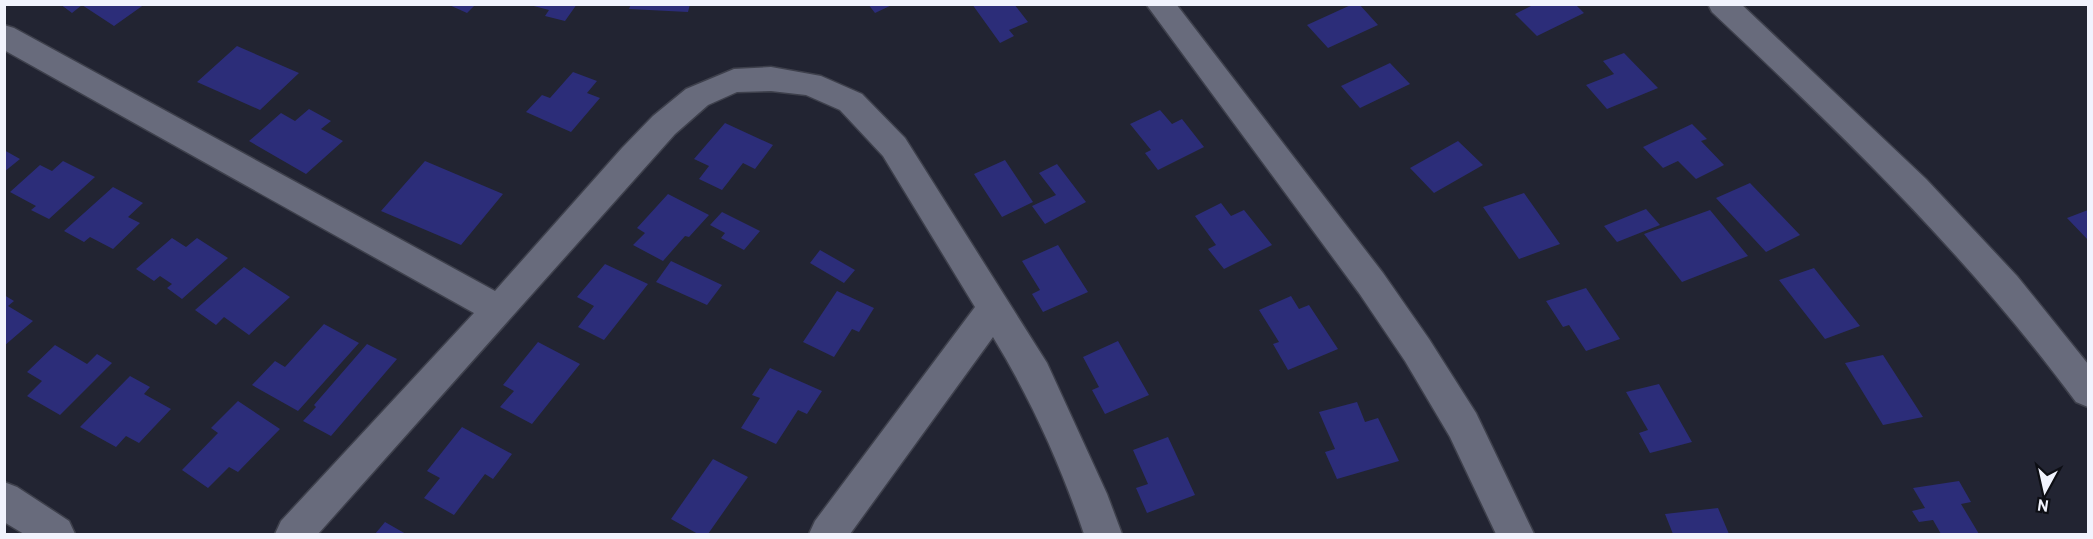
<svg xmlns="http://www.w3.org/2000/svg" width="2093" height="539" font-family="Overpass,sans-serif">
	<rect width="100%" height="100%" fill="#222432"/>
	<path fill="#2c2d79" d="M60,4h85l-31,22 -32,-21 -10,8z
		M447,4h29l-9,9z
		M577,4l-12,17 -20,-5 4,-6 -19,-5z
		M631,4h59l-2,8 -59,-3z
		M868,4h26l-19,9z
		M972,4h42l14,18 -19,8 5,6 -14,7z
		M1353,4h6l19,21 -50,23 -21,-23z
		M1535,4h40l9,9 -47,23 -22,-22z
		M237,46l62,27 -39,37 -63,-28z
		M1624,53l34,35 -51,21 -21,-24 28,-11 -11,-13z
		M1390,63l20,21 -50,24 -19,-22z
		M573,72l24,9 -10,12 13,5 -29,34 -45,-20 16,-17 8,3z
		M309,109l22,12 -10,8 22,12 -37,33 -57,-33 32,-28 14,8z
		M1160,110l12,14 10,-5 22,28 -46,23 -13,-17 6,-3 -21,-26z
		M725,123l48,22 -18,24 -12,-6 -21,27 -23,-11 10,-13 -15,-7z
		M1692,124l15,15 -6,2 23,24 -28,14 -18,-18 -15,7 -20,-21z
		M1458,141l25,24 -49,28 -24,-25z
		M4,150l16,9 -16,13z
		M1005,160l28,42 -31,15 -28,-43z
		M63,161l32,16 -46,42 -18,-9 5,-4 -26,-14 30,-27 12,6z
		M425,161l78,33 -42,51 -80,-34z
		M1057,164l29,38 -41,22 -13,-18 24,-11 -17,-22z
		M1750,183l50,52 -34,17 -50,-54z
		M113,187l30,16 -15,14 12,6 -27,26 -23,-12 -6,5 -20,-11z
		M1524,193l36,51 -41,15 -36,-52z
		M668,194l41,21 -20,22 -4,-1 -22,25 -30,-16 12,-12 -8,-5z
		M1221,203l10,13 13,-6 28,35 -48,24 -16,-20 8,-4 -21,-29z
		M1646,209l14,16 -43,17 -13,-16z
		M1710,210l38,46 -66,26 -38,-48z
		M2088,210v30l-21,-22z
		M722,212l38,19 -16,19 -23,-12 4,-5 -15,-8z
		M172,238l14,9 11,-9 31,20 -46,41 -15,-11 5,-4 -12,-8 -6,5 -18,-12z
		M1058,245l30,47 -45,20 -11,-18 8,-4 -18,-29z
		M820,250l35,20 -11,13 -34,-20z
		M671,261l51,24 -15,20 -51,-23z
		M605,264l43,20 -44,56 -26,-13 16,-21 -17,-9z
		M244,267l46,30 -41,38 -25,-18 -8,8 -21,-15z
		M1814,268l46,58 -35,13 -46,-59z
		M1586,288l34,51 -34,12 -17,-26 -6,2 -17,-26z
		M837,291l37,17 -15,24 -7,-3 -18,28 -31,-15z
		M4,295l10,6 -6,5 25,15 -29,25z
		M1291,296l8,13 10,-4 29,44 -50,21 -15,-26 6,-2 -20,-32z
		M324,324l35,19 -61,68 -46,-26 23,-24 10,6z
		M1118,341l31,54 -44,19 -13,-24 7,-3 -16,-30z
		M538,342l42,22 -48,60 -32,-17 14,-16 -11,-6z
		M367,344l30,15 -66,77 -28,-15 13,-14 -2,-2z
		M55,345l32,19 10,-10 15,9 -52,52 -33,-19 15,-15 -15,-9z
		M1883,355l40,62 -40,8 -38,-62z
		M770,368l52,23 -15,23 -9,-4 -22,34 -35,-16 19,-30 -8,-3z
		M130,376l20,11 -6,7 27,15 -32,34 -13,-7 -10,11 -36,-20z
		M1659,384l33,58 -42,11 -11,-20 9,-3 -22,-38z
		M238,401l42,28 -42,43 -9,-5 -21,21 -26,-18 36,-37 -7,-5z
		M1357,402l8,20 13,-4 21,43 -62,18 -12,-27 10,-3 -16,-37z
		M462,427l50,27 -19,25 -8,-5 -31,41 -30,-17 16,-20 -13,-7z
		M1168,437l27,58 -48,18 -11,-25 12,-4 -15,-34z
		M713,459l35,18 -40,57h-10l-27,-15z
		M1959,481l12,21 -10,2 18,30h-38l-8,-14 -14,2 -7,-11 13,-3 -12,-20z
		M1718,508l11,26h-56l-8,-20z
		M385,522l21,12h-31z"/>
	<g fill="none" stroke-linecap="round" stroke-linejoin="round">
		<defs>
			<path id="street" d="M1146,4h30l207,269 46,66 47,74 58,121h-38l-46,-97 -45,-76 -46,-68z
				M1708,4h33l185,175 91,97 71,88v43l-12,-5c-109,-147 -232,-266 -364,-390z
				M4,25l10,3 481,263 127,-143 31,-32 33,-27 48,-20 37,-2 50,9 41,18 43,44 142,225 60,131 15,40h-38c-23,-68 -53,-135 -91,-197l-143,197h-41l6,-13 160,-214 -92,-151 -43,-46 -34,-15 -35,-4 -34,1 -29,13 -33,29 -357,400h-43l6,-13 193,-208 -470,-263z
				M4,482l13,5 52,34 6,13h-51l-20,-12z"/>
		</defs>
		<use href="#street" stroke="#3e404c" stroke-width="3"/>
		<use href="#street" fill="#686b7c" fill-rule="evenodd"/>
	</g>
	<rect width="2093" height="539" fill="none" stroke="#f1f3fd" stroke-width="12"/>
	<g transform="translate(2045 491) rotate(188)" stroke="#0d0e14" stroke-width="4.5" paint-order="stroke">
	<path d="M0-4.5L10 22L0 15L-10 22Z" fill="#f1f3fd"/>
	<text y="-9" font-size="16" font-weight="bold" text-anchor="middle" fill="#f1f3fd">N</text>
	</g>
</svg>
